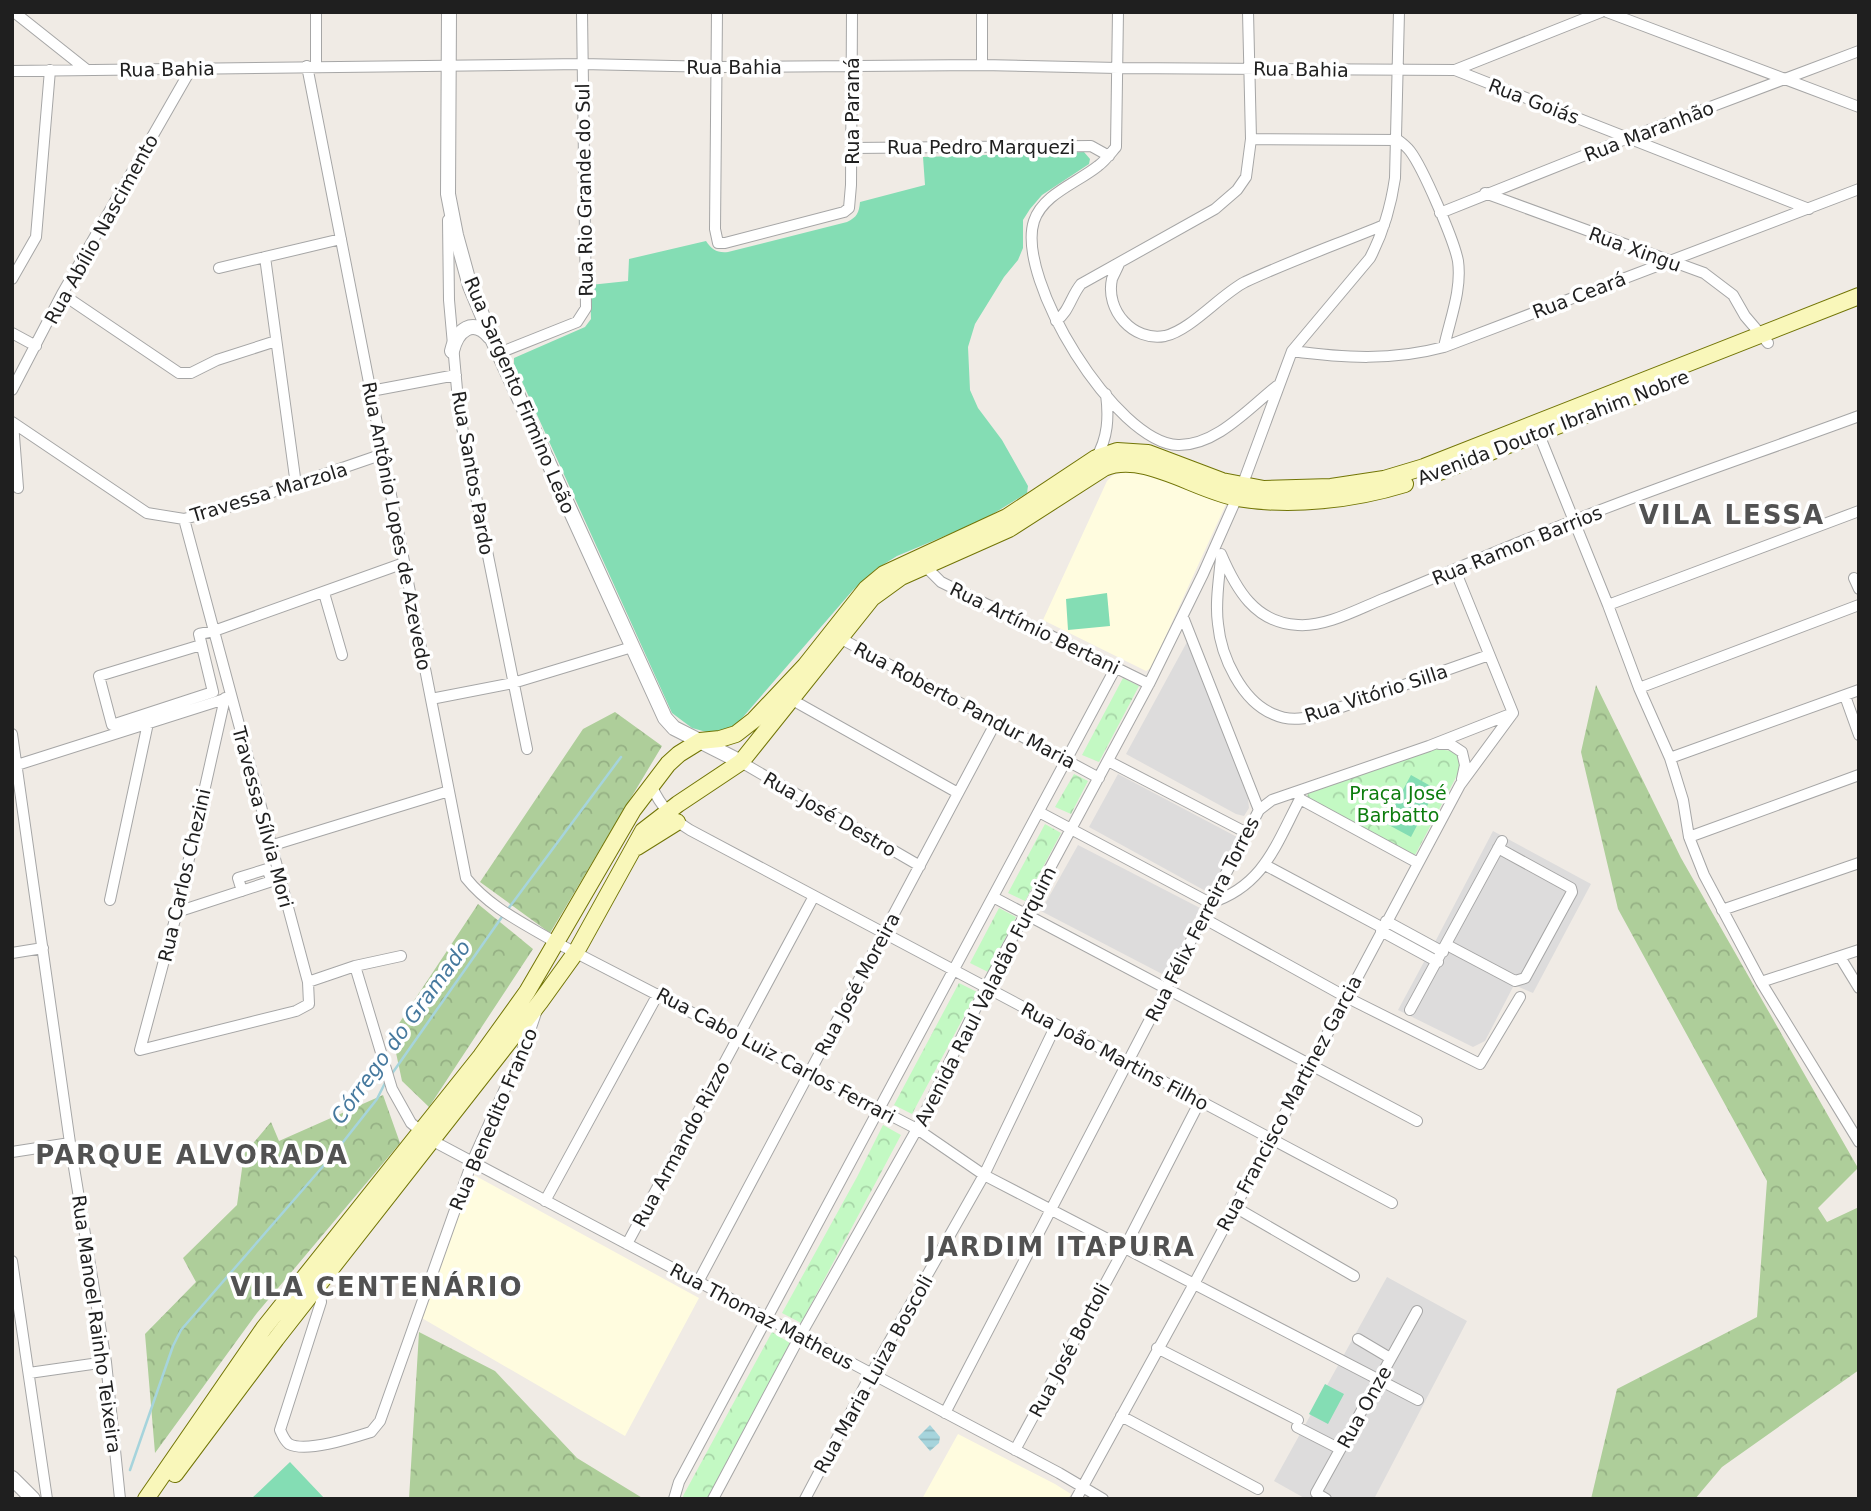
<svg xmlns="http://www.w3.org/2000/svg" width="1871" height="1511" font-family="'DejaVu Sans',sans-serif">
	<defs>
		<pattern id="forest-crowns" width="20" height="18" patternUnits="userSpaceOnUse" patternTransform="scale(1.75)"><rect width="20" height="18" fill="#aece9a"/><path d="M2 6a3 3 0 1 1 6 0M12 15a3 3 0 1 1 6 0" fill="none" stroke="#95b084"/></pattern>
		<pattern id="park-crowns" width="20" height="18" patternUnits="userSpaceOnUse" patternTransform="scale(1.75)"><rect width="20" height="18" fill="#c3f9c3"/><path d="M2 6a3 3 0 1 1 6 0M12 15a3 3 0 1 1 6 0" fill="none" stroke="#a7d5a7"/></pattern>
		<pattern id="water-rules" width="6" height="5" patternUnits="userSpaceOnUse" patternTransform="scale(1.75)"><rect width="6" height="5" fill="#a6d4dc"/><path d="M0 2.5h6" fill="none" stroke="#8eb6bc"/></pattern>
	</defs>
	<rect width="100%" height="100%" fill="#f0ebe5"/>
	<path fill="#dddcdc" d="M1187,642l4,4 57,152 1,10 -5,8 -8,-2 -110,-60z
		M1118,774l119,63 -26,57 -122,-67z
		M1493,831l98,53 -58,109 -19,-8 -29,56 -12,6 -75,-37 27,-50 -33,-18 9,-17 34,17z
		M1078,845l122,63 -34,68 -125,-65z
		M1387,1277l80,44 -93,178h-68l-32,-18z"/>
	<path fill="#fffcdf" d="M1131,471l32,7 30,14 34,10 -76,166 -5,3 -103,-51 64,-139 6,-6z
		M474,1175l225,123 -74,138 -205,-119z
		M958,1434l97,50 16,10 -3,5h-146z"/>
	<path fill="url(#forest-crowns)" d="M1596,685l85,173 177,310 -40,40 9,14 32,-15v163l-137,97 -27,32h-104l26,-110 140,-72 10,-136 -149,-272 -37,-157z
		M615,712l47,34 -112,187 -70,-51 103,-153z
		M478,904l55,45 -104,158 -27,-26 -10,-47z
		M383,1095l17,48 -143,170 -102,140 -10,-119 51,-52 -13,-24 54,-53 7,-51 27,-32 8,19z
		M419,1332l76,39 82,87 67,41h-235z"/>
	<path fill="url(#park-crowns)" d="M1123,678l16,8 -40,76 -17,-7z
		M1435,749l18,2 5,5 4,10 -48,91 -107,-59 1,-5z
		M1074,774l14,7 -17,33 -16,-7z
		M1045,824l16,9 -36,68 -17,-8z
		M999,908l17,9 -28,55 -18,-9z
		M959,983l18,9 -65,122 -18,-9z
		M883,1125l18,10 -100,188 -19,-10 75,-136z
		M772,1332l18,11 -83,156h-23l-1,-3z"/>
	<path fill="#84ddb4" d="M1084,152l6,7 -1,5 -47,31 -12,14 -7,11v28l-5,12 -14,17 -29,47 -7,23 2,43 8,18 24,32 26,46 -1,7 -44,27 -86,36 -21,13 -23,21 -116,134 -20,11 -25,-7 -20,-15 -158,-349v-6l71,-31 6,-8 -1,-34 38,-4 1,-22 77,-18c6,9 11,12 22,11l119,-30c10,-5 12,-9 13,-20l65,-17 -2,-28z
		M1107,593l3,33 -42,4 -2,-31z
		M1411,775l25,14 -25,48 -26,-14z
		M1325,1384l19,10 -16,30 -19,-10z
		M290,1462l35,37h-74z"/>
	<path fill="url(#water-rules)" d="M930,1425l10,12 -1,6 -9,8 -12,-14z"/>
	<g fill="none" stroke-linecap="round" stroke-linejoin="round">
		<path stroke="#a6d4dc" stroke-width="2.5" d="M508,909l113,-152
			M391,1075l113,-161
			M130,1470l43,-124 8,-16 151,-174 45,-57 8,-16"/>
		<defs>
			<path id="minor" d="M14,12l73,58
				M717,12l-2,217 3,14h7l119,-31 5,-4 2,-23 1,-173
				M982,12v53
				M1118,12l-2,135c-6,7 -11,14 -18,19 -21,17 -55,28 -64,55 -19,58 82,222 144,224 38,1 71,-37 99,-59
				M1607,12l252,95
				M307,66l159,812c23,29 57,45 89,64l362,187 67,46 434,225
				M316,66v-54
				M1455,70l354,139
				M12,71l570,-7 135,3 265,-2 136,3 337,2 146,-58
				M1251,139l147,1
				M1398,140c4,3 9,7 12,11 13,17 44,89 48,110 4,29 -8,58 -14,86
				M852,148l239,-2 18,10
				M1485,193l219,80 29,22 12,21 23,27
				M1440,213l188,-75 231,-87
				M448,220l1,80 10,112 68,337
				M265,257l31,228
				M1119,264c-2,5 -5,10 -7,15 -7,31 21,63 53,57 26,-6 55,-41 80,-54 45,-21 93,-38 139,-57
				M219,268l122,-29
				M12,279l24,-42 14,-167
				M62,294l117,79h12l26,-13 59,-19
				M1056,321c13,-9 15,-25 25,-37l134,-75 22,-19 9,-13 5,-38 -3,-127
				M12,333l24,13
				M1292,351c52,7 100,10 152,-4l415,-158
				M499,353l78,-31 9,-14 -4,-296
				M12,390l50,-96 129,-225
				M371,391l85,-16
				M12,422l135,91 37,6 48,-13 151,-52
				M13,423l5,65
				M1536,427l72,178 31,83 31,70 13,42 6,37 15,38 57,107 98,160
				M1096,458c12,-20 13,-41 10,-64
				M184,519l124,463 1,22 -13,7 -156,39 37,-138 48,-214
				M1221,554c15,35 34,69 77,71 28,2 60,-16 85,-26 64,-26 127,-54 192,-79 93,-37 189,-69 284,-104
				M1221,558c-2,22 -6,45 -3,66 3,33 24,77 55,90 15,7 28,5 43,2l173,-61
				M926,567l15,15 208,102
				M1455,570l58,143
				M1854,578l5,11
				M324,593l18,62
				M1608,605l251,-94
				M1183,617l76,193
				M836,636l263,142
				M201,645l-102,31 13,49 101,-33 -14,-58 15,-3 190,-68
				M1639,688l220,-83
				M1845,696l14,39
				M787,697l171,96
				M431,699l82,-16 119,-36
				M12,734l58,409 36,219 14,137
				M1439,744h11l12,8 3,13 -3,14
				M1670,758l189,-68
				M1108,761l139,72
				M741,762l179,104
				M17,765l214,-68
				M652,787c8,18 20,32 38,43l702,373
				M1298,793l2,6 118,64
				M1039,812l171,91c54,-17 66,-59 90,-104
				M1689,837l170,-62
				M270,846l179,-55
				M1265,865l118,63
				M993,897l424,224
				M110,900l38,-177
				M1722,910l137,-47
				M177,912l95,-31 -5,-12 -29,9 4,13
				M1203,918l143,79 134,67 40,-67
				M1386,921l57,31
				M1381,931l57,31
				M1447,945l68,36 10,-3 47,-86 -1,-4 -73,-40
				M12,953l31,-5
				M1840,957l19,31
				M355,966l37,123 19,34 22,18 626,332 44,26
				M308,982l47,-16 46,-10
				M1761,982l98,-32
				M1410,1010l92,-169
				M12,1152l58,-9
				M545,1201l113,-207
				M1233,1206l121,70
				M627,1244l187,-348
				M12,1261l35,238
				M698,1282l298,-560
				M319,1285l2,17 -41,128c3,6 4,10 9,14 17,9 63,-6 82,-12l9,-11 92,-259 54,-120 11,-32
				M1358,1339l32,19
				M1157,1348l141,72
				M29,1373l77,-11
				M945,1413l314,-603 13,-10 157,-54 84,-33
				M1121,1416l137,73
				M1297,1427l43,22
				M1015,1450l109,-201 76,-148
				M674,1499l5,-17 436,-813
				M713,1499l87,-163 117,-207 69,-142 163,-303 54,-110 39,-88 50,-135 78,-93c13,-25 21,-52 25,-80l4,-166
				M805,1499l66,-125 113,-199 72,-150
				M1076,1499l118,-215 266,-499 53,-72
				M1326,1499l-10,-6 101,-182"/>
			<path id="tertiary" d="M449,12l-1,182 8,41 14,51 23,55 172,377 9,10 67,34
				M452,351c5,-21 21,-34 38,-14
				M12,1478l21,21"/>
			<path id="secondary" d="M1439,472l233,-91
				M637,847l40,-25
				M175,1474l101,-135 264,-337 36,-50 67,-121 35,-27 63,-42 131,-164 29,-21 108,-48 95,-61c40,-17 92,23 134,30 53,9 115,2 167,-14
				M146,1499l118,-171 217,-272 46,-64 106,-182 35,-46 11,-10 21,-13 20,-2 16,-5 18,-14 51,-54 61,-77 18,-15 123,-57 89,-59 21,-7 31,2 74,28 42,8 67,-2 53,-8 40,-12 435,-171"/>
		</defs>
		<use href="#minor" stroke="#a6a6a6" stroke-width="12"/>
		<use href="#tertiary" stroke="#a6a6a6" stroke-width="16"/>
		<use href="#secondary" stroke="#727506" stroke-width="18"/>
		<use href="#minor" stroke="#fff" stroke-width="10"/>
		<use href="#tertiary" stroke="#fff" stroke-width="14"/>
		<use href="#secondary" stroke="#f9f7ba" stroke-width="16"/>
	</g>
	<g text-anchor="middle" stroke-width="7" stroke-linejoin="round" paint-order="stroke">
		<g font-size="19" fill="#1f1f1f" stroke="#fff">
			<text x="734" y="74">Rua Bahia</text>
			<text transform="translate(167 69) rotate(-1)" y="7">Rua Bahia</text>
			<text transform="translate(1301 69) rotate(1)" y="7">Rua Bahia</text>
			<text transform="translate(1534 101) rotate(21)" y="7">Rua Goiás</text>
			<text transform="translate(852 111) rotate(-90)" y="7">Rua Paraná</text>
			<text transform="translate(1649 131) rotate(-21)" y="7">Rua Maranhão</text>
			<text x="981" y="154">Rua Pedro Marquezi</text>
			<text transform="translate(584 190) rotate(-91)" y="7">Rua Rio Grande do Sul</text>
			<text transform="translate(101 229) rotate(-61)" y="7">Rua Abílio Nascimento</text>
			<text transform="translate(1635 249) rotate(20)" y="7">Rua Xingu</text>
			<text transform="translate(1579 295) rotate(-21)" y="7">Rua Ceará</text>
			<text transform="translate(520 395) rotate(67)" y="7">Rua Sargento Firmino Leão</text>
			<text transform="translate(1553 427) rotate(-21)" y="7">Avenida Doutor Ibrahim Nobre</text>
			<text transform="translate(473 473) rotate(80)" y="7">Rua Santos Pardo</text>
			<text transform="translate(269 492) rotate(-17)" y="7">Travessa Marzola</text>
			<text transform="translate(397 526) rotate(79)" y="7">Rua Antônio Lopes de Azevedo</text>
			<text transform="translate(1517 545) rotate(-22)" y="7">Rua Ramon Barrios</text>
			<text transform="translate(1035 628) rotate(26)" y="7">Rua Artímio Bertani</text>
			<text transform="translate(1376 693) rotate(-18)" y="7">Rua Vitório Silla</text>
			<text transform="translate(965 705) rotate(28)" y="7">Rua Roberto Pandur Maria</text>
			<text transform="translate(830 814) rotate(30)" y="7">Rua José Destro</text>
			<text transform="translate(263 817) rotate(75)" y="7">Travessa Sílvia Mori</text>
			<text transform="translate(184 875) rotate(-77)" y="7">Rua Carlos Chezini</text>
			<text transform="translate(1202 919) rotate(-63)" y="7">Rua Félix Ferreira Torres</text>
			<text transform="translate(857 984) rotate(-62)" y="7">Rua José Moreira</text>
			<text transform="translate(985 996) rotate(-63)" y="7">Avenida Raul Valadão Furquim</text>
			<text transform="translate(776 1055) rotate(28)" y="7">Rua Cabo Luiz Carlos Ferrari</text>
			<text transform="translate(1115 1056) rotate(28)" y="7">Rua João Martins Filho</text>
			<text transform="translate(1289 1103) rotate(-62)" y="7">Rua Francisco Martinez Garcia</text>
			<text transform="translate(493 1119) rotate(-67)" y="7">Rua Benedito Franco</text>
			<text transform="translate(681 1144) rotate(-62)" y="7">Rua Armando Rizzo</text>
			<text transform="translate(762 1316) rotate(28)" y="7">Rua Thomaz Matheus</text>
			<text transform="translate(97 1324) rotate(82)" y="7">Rua Manoel Rainho Teixeira</text>
			<text transform="translate(1069 1350) rotate(-62)" y="7">Rua José Bortoli</text>
			<text transform="translate(873 1374) rotate(-61)" y="7">Rua Maria Luiza Boscoli</text>
			<text transform="translate(1364 1407) rotate(-61)" y="7">Rua Onze</text>
		</g>
		<g font-size="19" fill="#0d7d0e" stroke="#fff">
			<text x="1398" y="800">Praça José<tspan x="1398" dy="22">Barbatto</tspan></text>
		</g>
		<g font-size="21" font-style="italic" fill="#46799e" stroke="#fff">
			<text transform="translate(401 1032) rotate(-54)" y="7">Córrego do Gramado</text>
		</g>
		<g font-size="26" font-weight="bold" letter-spacing="2" fill="#525252" stroke="#fff">
			<text x="1732" y="524">VILA LESSA</text>
			<text x="192" y="1164">PARQUE ALVORADA</text>
			<text x="1061" y="1256">JARDIM ITAPURA</text>
			<text x="377" y="1296">VILA CENTENÁRIO</text>
		</g>
	</g>
	<rect width="1871" height="1511" fill="none" stroke="#1f1f1f" stroke-width="28"/>
</svg>
